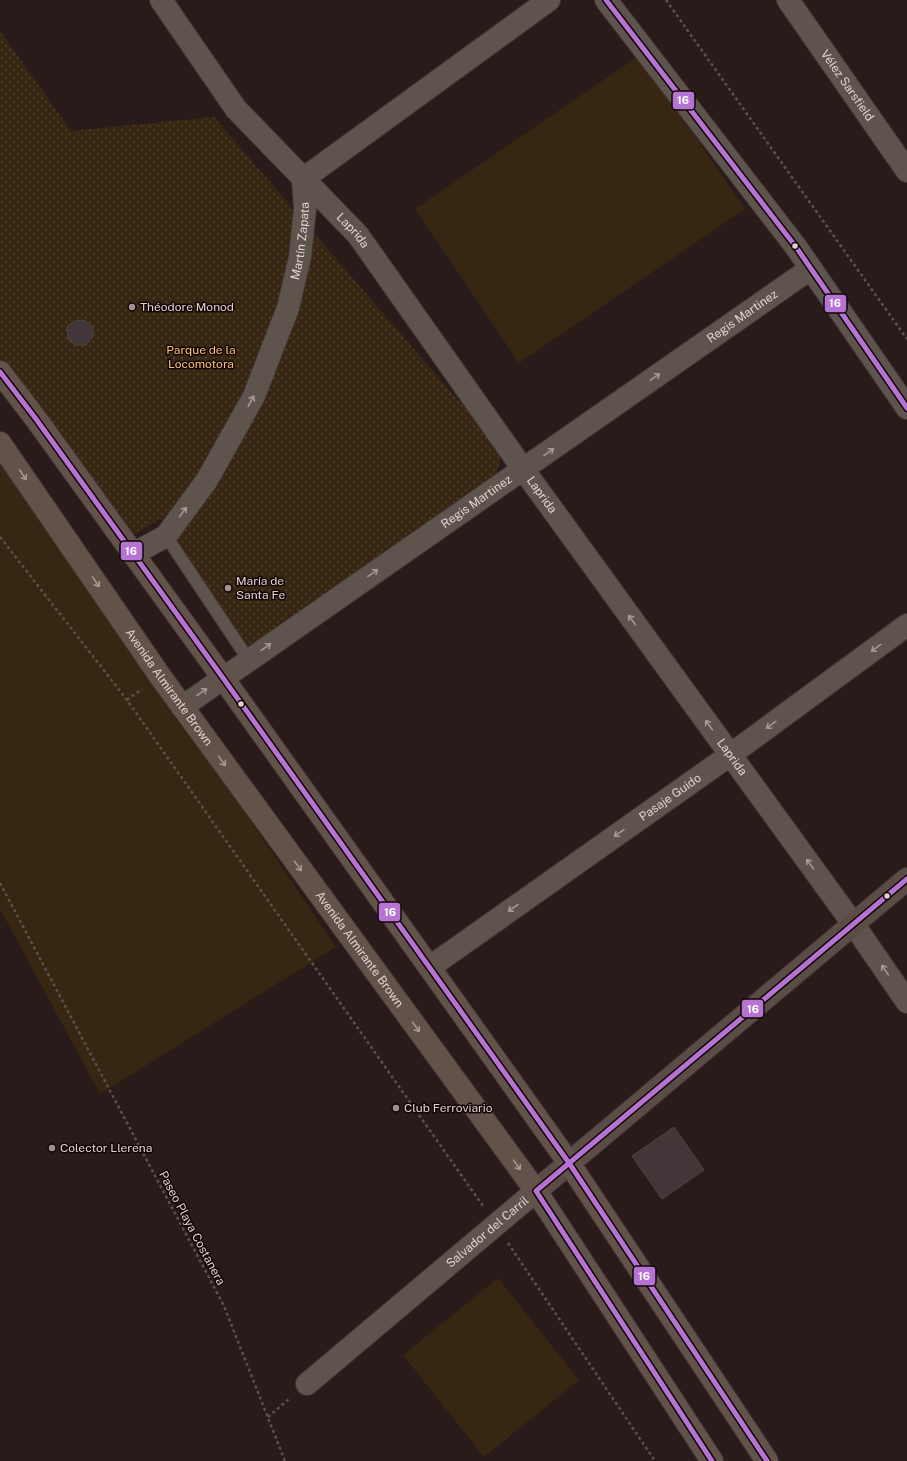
<svg xmlns="http://www.w3.org/2000/svg" width="907" height="1461" font-family="'Public Sans',sans-serif">
	<defs>
		<pattern id="park-dots" width="8" height="8" patternUnits="userSpaceOnUse"><rect width="8" height="8" fill="#372612"/><path d="M2 2h.1M6 6h.1" fill="none" stroke="#544433" stroke-width="1.8" stroke-linecap="round"/></pattern>
	</defs>
	<rect width="100%" height="100%" fill="#291b1a"/>
	<path fill="#372612" d="M640,55l105,154 -226,154 -104,-154z
		M0,457l74,103 262,387 -236,147 -100,-185z
		M498,1278l81,102 -95,77 -81,-102z"/>
	<path fill="url(#park-dots)" d="M0,31l71,100 143,-14 280,325c8,17 8,20 -1,37l-243,170 -90,-131 -24,16 -7,-1 -129,-169z"/>
	<path fill="#433638" stroke="#504343" d="M84,320l9,7v10l-7,8h-10l-8,-6 -1,-12 7,-6z
		M674,1127l30,43 -42,29 -30,-43z"/>
	<g fill="none" stroke-linecap="round" stroke-linejoin="round">
		<defs>
			<path id="lane" d="M166,536l82,123"/>
			<g id="street">
				<path id="s1" d="M161,0l75,109 122,126 165,234 331,456 53,77"/>
				<path d="M606,0l190,247 111,161"/>
				<path id="s2" d="M788,0l119,171"/>
				<path id="s3" d="M133,554l33,-18 41,-56 47,-84 34,-88 12,-51 5,-48 -2,-30 246,-179"/>
				<path id="s4" d="M182,707l628,-438"/>
				<path id="s5" d="M430,967l300,-212 177,-130"/>
				<path id="s6" d="M307,1384l229,-193"/>
			</g>
			<path id="secondary" d="M536,1191l371,-312"/>
			<g id="primary">
				<path d="M0,372l36,47 187,259 346,485 198,298"/>
				<path id="s7" d="M0,443l160,233 376,515 176,270"/>
			</g>
		</defs>
		<use href="#lane" stroke="#413535" stroke-width="14"/>
		<use href="#street" stroke="#413535" stroke-width="24"/>
		<use href="#secondary" stroke="#413535" stroke-width="24"/>
		<use href="#primary" stroke="#413535" stroke-width="24"/>
		<path stroke="#5b504c" stroke-width="2.5" stroke-dasharray="3 3" stroke-linecap="butt" d="M666,0l241,339
			M0,537l127,163 356,506
			M127,700l15,-11
			M0,883l224,423 61,155
			M508,1243l147,218
			M268,1417l22,-19"/>
		<use href="#lane" stroke="#5f534d" stroke-width="12"/>
		<use href="#street" stroke="#5f534d" stroke-width="22"/>
		<use href="#secondary" stroke="#5b4d45" stroke-width="22"/>
		<use href="#primary" stroke="#63524a" stroke-width="22"/>
		<defs>
			<path id="bus-1" d="M606,0l190,247 111,161
				M0,372l36,47 187,259 346,485 198,298
				M712,1461l-176,-270 371,-312"/>
		</defs>
		<use href="#bus-1" stroke="#100505" stroke-width="8"/>
		<use href="#bus-1" stroke="#b673d3" stroke-width="5"/>
	</g>
	<defs><path id="oneway-shaft" d="M-6 0H5M1.5-3L5.5 0L1.5 3" fill="none" stroke-width="1.6" stroke-linecap="round" stroke-linejoin="round"/></defs>
	<g stroke="#a89894">
		<use href="#oneway-shaft" transform="translate(655 377) rotate(-35)"/>
		<use href="#oneway-shaft" transform="translate(251 401) rotate(-62)"/>
		<use href="#oneway-shaft" transform="translate(549 452) rotate(-35)"/>
		<use href="#oneway-shaft" transform="translate(183 512) rotate(-54)"/>
		<use href="#oneway-shaft" transform="translate(373 573) rotate(-35)"/>
		<use href="#oneway-shaft" transform="translate(632 620) rotate(-126)"/>
		<use href="#oneway-shaft" transform="translate(266 647) rotate(-35)"/>
		<use href="#oneway-shaft" transform="translate(876 648) rotate(144)"/>
		<use href="#oneway-shaft" transform="translate(202 692) rotate(-35)"/>
		<use href="#oneway-shaft" transform="translate(709 725) rotate(-126)"/>
		<use href="#oneway-shaft" transform="translate(771 725) rotate(144)"/>
		<use href="#oneway-shaft" transform="translate(619 833) rotate(145)"/>
		<use href="#oneway-shaft" transform="translate(810 864) rotate(-126)"/>
		<use href="#oneway-shaft" transform="translate(513 908) rotate(145)"/>
		<use href="#oneway-shaft" transform="translate(885 970) rotate(-125)"/>
	</g>
	<g stroke="#a99793">
		<use href="#oneway-shaft" transform="translate(23 475) rotate(56)"/>
		<use href="#oneway-shaft" transform="translate(96 582) rotate(56)"/>
		<use href="#oneway-shaft" transform="translate(222 761) rotate(54)"/>
		<use href="#oneway-shaft" transform="translate(298 866) rotate(54)"/>
		<use href="#oneway-shaft" transform="translate(416 1027) rotate(54)"/>
		<use href="#oneway-shaft" transform="translate(517 1165) rotate(54)"/>
	</g>
	<g fill="#e3d0ce" stroke="#100505" stroke-width="1.5">
		<circle cx="795" cy="246" r="3.5"/>
		<circle cx="241" cy="704" r="3.5"/>
		<circle cx="887" cy="896" r="3.5"/>
	</g>
	<g fill="#a2918f" stroke="#100505" stroke-width="1.5">
		<circle cx="132" cy="307" r="4"/>
		<circle cx="228" cy="588" r="4"/>
		<circle cx="396" cy="1108" r="4"/>
		<circle cx="52" cy="1148" r="4"/>
	</g>
	<g text-anchor="middle" stroke-width="3" stroke-linejoin="round" paint-order="stroke">
		<g font-size="12" fill="#e3d0ce" stroke="#100505">
			<text dy="4" stroke="none"><textPath href="#s2" startOffset="104">Vélez Sarsfield</textPath></text>
			<text dy="4" stroke="none"><textPath href="#s1" startOffset="301">Laprida</textPath></text>
			<text dy="4" stroke="none"><textPath href="#s3" startOffset="366">Martín Zapata</textPath></text>
			<text dy="4" stroke="none"><textPath href="#s4" startOffset="683">Regis Martinez</textPath></text>
			<text dy="4" stroke="none"><textPath href="#s1" startOffset="626">Laprida</textPath></text>
			<text dy="4" stroke="none"><textPath href="#s4" startOffset="359">Regis Martinez</textPath></text>
			<text dy="4" stroke="none"><textPath href="#s7" startOffset="297">Avenida Almirante Brown</textPath></text>
			<text dy="4" stroke="none"><textPath href="#s1" startOffset="950">Laprida</textPath></text>
			<text dy="4" stroke="none"><textPath href="#s5" startOffset="294">Pasaje Guido</textPath></text>
			<text dy="4" stroke="none"><textPath href="#s7" startOffset="621">Avenida Almirante Brown</textPath></text>
			<text transform="translate(192 1228) rotate(62)" y="4">Paseo Playa Costanera</text>
			<text dy="4" stroke="none"><textPath href="#s6" startOffset="236">Salvador del Carril</textPath></text>
		</g>
		<g font-size="12" fill="#e3d0ce" stroke="#100505" text-anchor="start">
			<text x="140" y="311">Théodore Monod</text>
			<text x="236" y="585">María de<tspan x="236" dy="14">Santa Fe</tspan></text>
			<text x="404" y="1112">Club Ferroviario</text>
			<text x="60" y="1152">Colector Llerena</text>
		</g>
		<g font-size="12" fill="#fdc172" stroke="#100505">
			<text x="201" y="354">Parque de la<tspan x="201" dy="14">Locomotora</tspan></text>
		</g>
	</g>
	<g stroke="#100505" stroke-width="1.5">
		<rect x="672" y="91" width="23" height="19" rx="4" fill="#b673d3"/>
		<rect x="824" y="294" width="23" height="19" rx="4" fill="#b673d3"/>
		<rect x="120" y="541" width="23" height="20" rx="4" fill="#b673d3"/>
		<rect x="378" y="902" width="23" height="20" rx="4" fill="#b673d3"/>
		<rect x="741" y="999" width="23" height="19" rx="4" fill="#b673d3"/>
		<rect x="633" y="1266" width="23" height="20" rx="4" fill="#b673d3"/>
	</g>
	<g font-size="11" text-anchor="middle" font-weight="bold" fill="#fff">
		<text x="683" y="104">16</text>
		<text x="835" y="307">16</text>
		<text x="131" y="555">16</text>
		<text x="390" y="916">16</text>
		<text x="753" y="1013">16</text>
		<text x="644" y="1280">16</text>
	</g>
</svg>
